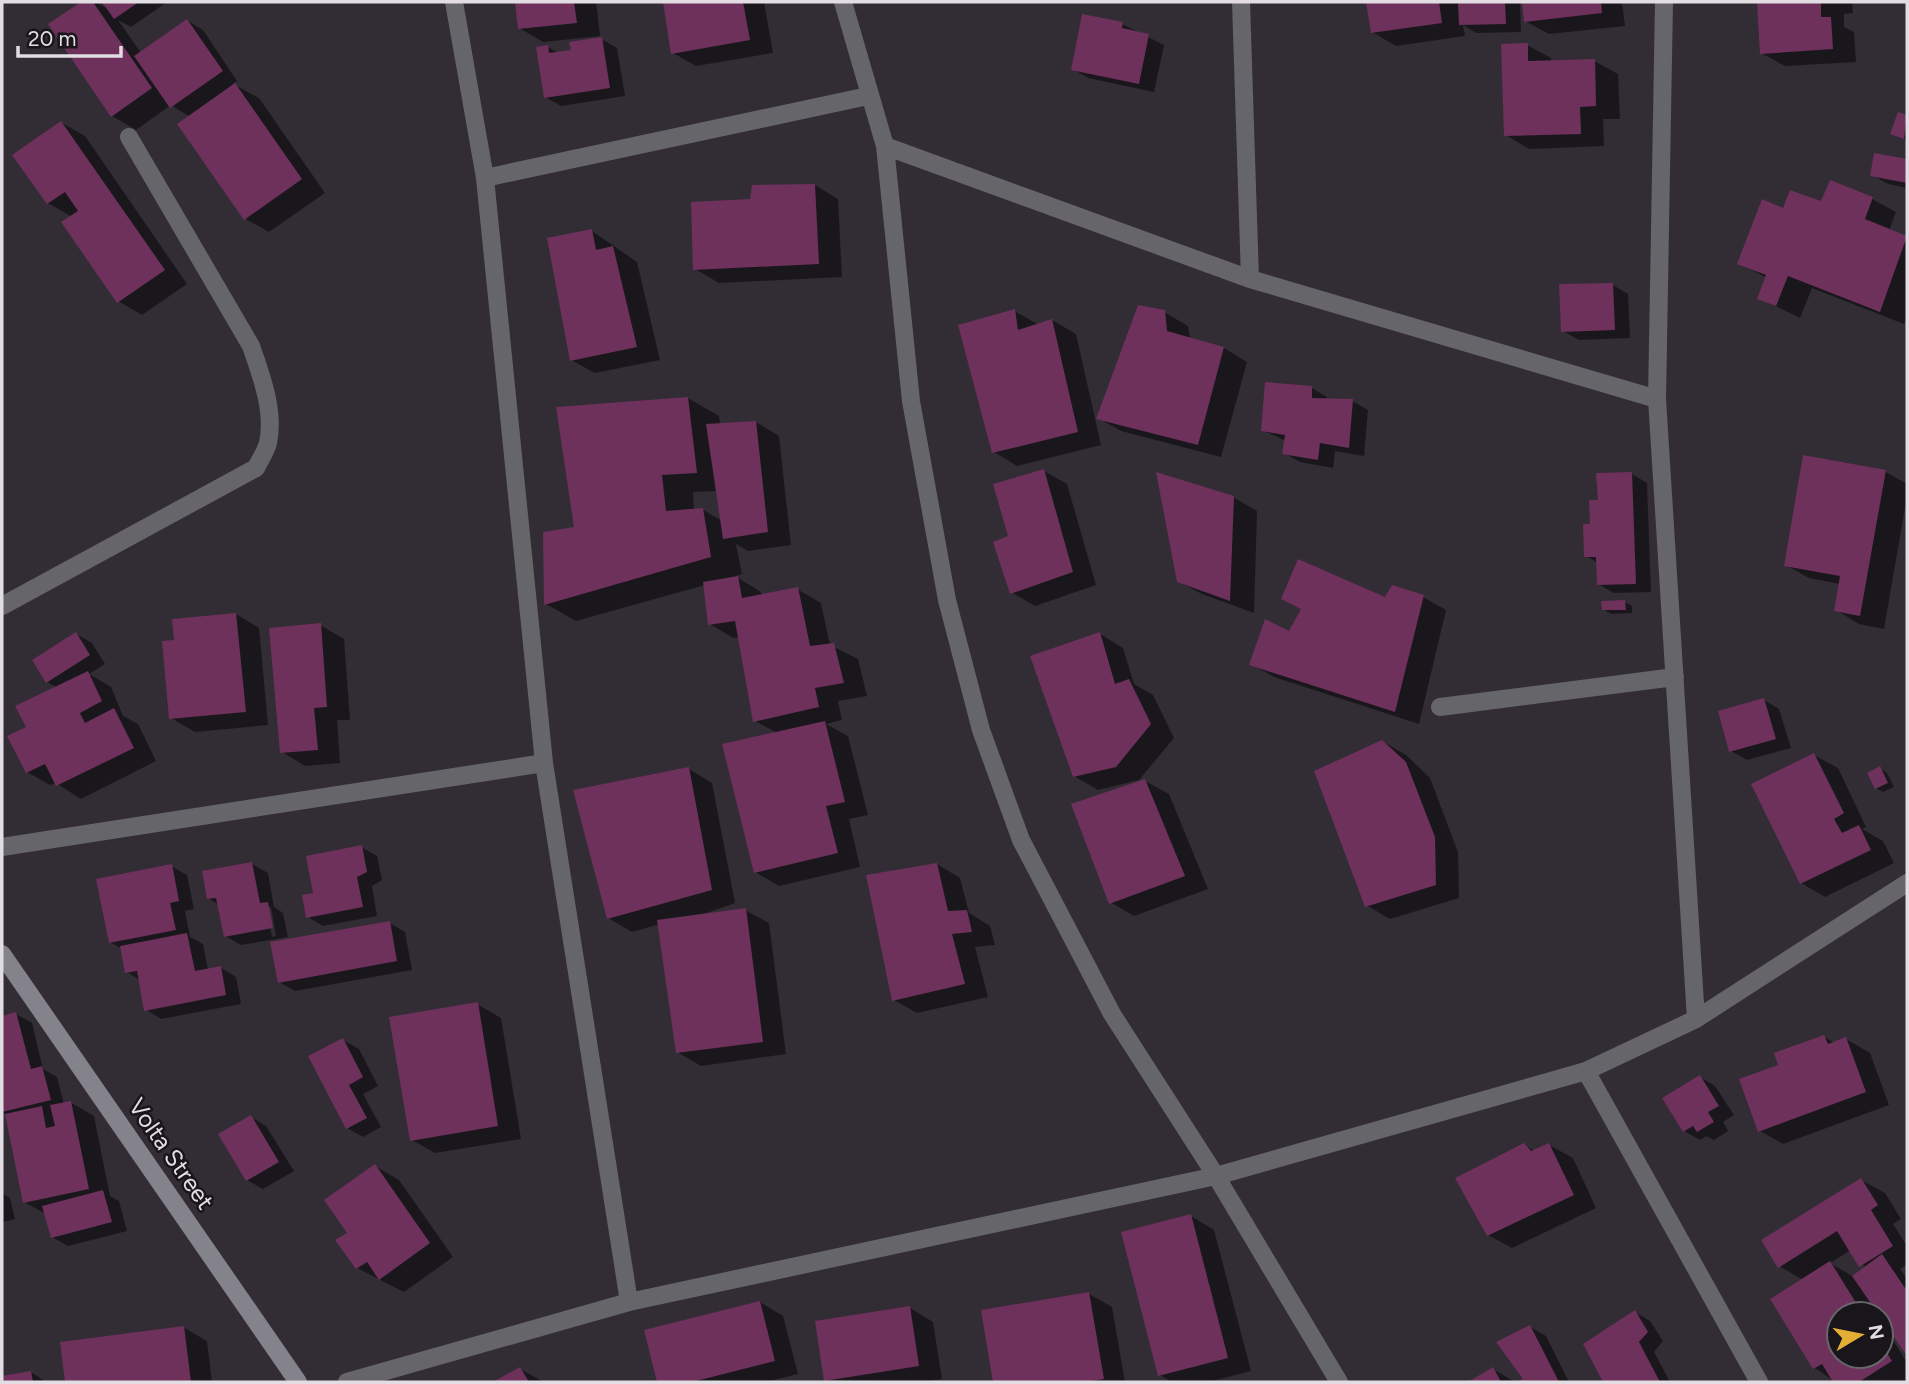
<svg xmlns="http://www.w3.org/2000/svg" width="1909" height="1384" font-family="Figtree,sans-serif">
	<rect width="100%" height="100%" fill="#322c35"/>
	<path fill="#0007" fill-rule="evenodd" d="M84,2h12l14,8 -6,-8h63l-36,25 -13,-7 23,33 47,-32 15,9 34,51 -4,3 26,14 66,95 -56,39 -23,-13 -56,-102 -19,-12 -35,25 -24,-14 -62,-91z
		M516,2h80l4,34 -57,6 -24,-14z
		M664,2h100l9,51 -77,13 -23,-13z
		M1368,2h152l1,30 -45,1 -13,-8 2,11 -69,10 -24,-14z
		M1523,2h99l3,24 -76,8 -24,-13z
		M1759,2h93l1,11 -9,1v13l10,5 2,30 -71,4 -24,-13z
		M1122,24l42,21 -10,47 -66,-14 -15,-9z
		M601,39l16,9 8,48 -64,10 -16,-9 2,-50 12,6 14,-1z
		M1527,45l24,13v4l43,-1 24,13 2,45h-17l1,27 -75,3 -23,-14z
		M1899,114l8,3v23l-8,-3z
		M62,123l23,13 102,148 -45,31 -24,-14 -46,-84 -24,-14z
		M1876,155l31,6v27l-19,-4 -16,-9z
		M1831,182l41,17 24,13 -7,19 18,7v78l-3,8 -92,-36 -12,30 -41,-20 8,-20 -28,-15 83,-59z
		M815,185l23,14 4,78 -123,6 -24,-14 56,-69z
		M592,231l45,31 23,98 -65,13 -24,-13z
		M1613,285l15,9 2,44 -51,2 -16,-9z
		M1014,311l25,14 13,-5 24,14 25,111 -84,21 -23,-14z
		M1164,312l24,14 2,13 34,9 23,14 -26,95 -100,-26 -23,-13z
		M1312,388l15,9v4h25l16,9 -4,46 -29,-5 -2,17 -33,-6 -16,-9 2,-12 -24,-11z
		M688,398l31,18 1,9 36,-3 23,14 12,109 -43,6 -12,-7 6,30 -7,2 26,16 1,4 35,-7 24,14 9,42 28,14 9,37 -29,5 4,19 -16,4 22,12 20,79 -19,4 11,48 -81,19 -24,-14 22,-139 -22,-12 -15,-84 -7,1 -23,-14 -5,-39 -129,36 -30,-17 30,-75zM718,491l4,30 -20,-12 -8,1 -1,-18z
		M1044,471l23,13 29,101 -61,21 -24,-14 -1,-55z
		M1886,472l21,12v12l-23,133 -25,-5 -23,-14 4,-26 -31,-6 -23,-13z
		M1632,474l15,9 4,109 -37,1 -16,-9v-21l-12,-7 14,-54z
		M1233,497l24,14 -3,102 -52,-19 -24,-13z
		M1423,597l23,13 -27,114 -145,-47 -23,-13 39,-30 96,-35z
		M1625,602l7,4v7l-21,1 -8,-5z
		M236,614l23,14 9,97 -73,7 -24,-14z
		M320,625l24,14 6,81h-13l3,43 -35,3 -23,-14z
		M76,634l16,9 13,21 -16,10 22,13 12,29 15,8 18,37 -75,38 -25,-16 -6,2 -23,-13 1,-44 30,-40 -11,-6z
		M1100,634l23,14 11,36 19,11 21,43 -35,42 -41,10 -24,-14z
		M1764,700l15,9 12,39 -44,12 -16,-9z
		M1382,741l24,14 24,23 28,74 1,46 -69,21 -24,-14z
		M1814,755l24,13 28,59 -4,2 21,12 11,22 -69,34 -24,-14z
		M1880,768l7,5 7,14 -11,5 -7,-4z
		M689,769l23,14 23,120 -40,14 50,-7 24,13 17,131 -85,12 -24,-14 -17,-128 -28,8 -24,-14z
		M1145,781l24,13 39,95 -74,27 -24,-14z
		M361,847l16,9 5,24 -10,6 5,30 -54,10 -15,-9 7,-23z
		M252,864l16,9 6,34 9,6 5,24 -47,8 -16,-9 -6,-31 -11,-7zM267,907h4l5,29 -4,1z
		M937,864l23,14 9,35 21,13 5,19 -20,2 13,50 -71,16 -23,-13z
		M171,866l16,9 7,34 -9,2 5,26 13,7 5,26 13,-2 15,9 5,27 -80,15 -16,-10 -5,-29 -13,-8 -5,-23 -12,-7z
		M390,923l15,9 7,38 -117,21 -16,-9z
		M477,1004l24,14 20,121 -86,14 -23,-13z
		M16,1014l16,9 11,46 14,8 7,27 6,-2 24,14 16,80 9,5 8,30 -59,15 -16,-9 -6,-23 -22,-12 -17,-87 -5,-3v-94z
		M1824,1037l11,6 11,-4 24,14 19,52 -106,39 -23,-13 20,-65z
		M343,1040l16,9 19,37 -15,8 18,33 -18,10 -16,-9z
		M1700,1077l15,9 19,29 -11,7 5,9 -14,9 -8,-4 -6,4 -16,-9z
		M251,1117l15,9 28,45 -31,18 -16,-9z
		M1524,1145l11,6 14,-6 24,13 23,50 -84,40 -24,-13z
		M375,1166l24,14 54,77 -49,35 -47,-24 -7,-35z
		M1861,1180l24,13 16,26 -8,5 14,22v18l-7,5 7,10v73l-26,-38h-42v42h42v-36l26,43v17l-4,2h-68l-20,-14 -12,-88 -24,-14zM1851,1250l15,18 -12,9 -24,-14z
		M2,1193l8,5 5,21 -13,3z
		M1191,1216l23,14 37,141 -42,11h-37l-12,-7z
		M1089,1294l23,13 13,75h-130l-12,-71z
		M760,1302l23,14 15,58 -32,8h-107l-13,-50z
		M910,1308l23,14 9,57 -20,3 -97,-2z
		M1635,1312l15,9 13,20 -9,11 16,30h-65l-19,-37z
		M183,1327l24,14 5,41h-145l-5,-39z
		M1530,1327l16,9 23,46h-49l6,-3z
		M520,1369l24,13h-47z
		M1493,1369l22,13h-44z
		M31,1372l15,10h-44v-5z"/>
	<path fill="#6e315c" d="M81,2h12l59,86 -41,29 -63,-93z
		M102,2h37l-25,17z
		M515,2h59l3,21 -59,6z
		M663,2h80l7,38 -79,14z
		M1366,2h73l3,21 -71,10z
		M1458,2h47l1,22 -47,1z
		M1522,2h79l1,11 -78,9z
		M1757,2h64v15h10l2,32 -73,5z
		M1082,14l41,8 -1,6 27,6 -10,50 -68,-14z
		M187,19l36,52 -53,37 -36,-52z
		M602,37l8,51 -66,10 -8,-51 12,-2 1,8 22,-3 -2,-8z
		M1528,43v18l67,-2 1,47 -16,1 1,27 -77,2 -3,-92z
		M235,83l67,96 -58,41 -67,-96z
		M1898,112l9,3 -3,24 -14,-5z
		M61,121l104,149 -48,33 -56,-81 17,-11 -13,-19 -18,12 -35,-49z
		M1874,153l33,6v24l-37,-7z
		M1830,180l43,17 -8,22 42,17 -27,76 -92,-36 -12,30 -19,-7 9,-24 -29,-11 25,-65 21,9 7,-18 31,11z
		M815,184l4,80 -126,6 -2,-68 59,-3 2,-14z
		M592,229l4,21 17,-4 24,101 -67,14 -23,-123z
		M1613,283l2,47 -54,2 -2,-48z
		M1138,305l27,5 2,21 57,16 -26,98 -102,-26z
		M1015,309l3,21 34,-11 26,113 -86,21 -34,-128z
		M1265,382l47,4v12l41,1 -4,49 -29,-5 -2,17 -36,-6 3,-19 -24,-4z
		M688,397l9,76 -35,2 4,36 37,-3 8,49 -167,48 -1,-73 31,-5 -18,-120z
		M756,421l12,111 -45,7 -17,-115z
		M1803,455l83,15 -26,146 -26,-5 6,-35 -56,-10z
		M1044,469l29,103 -63,22 -17,-52 15,-6 -15,-52z
		M1156,472l78,24 -4,105 -53,-19z
		M1632,472l4,112 -39,1 -1,-28h-12l-1,-33h7l-1,-24h9l-2,-27z
		M1298,559l87,38 7,-12 32,10 -29,117 -146,-47 16,-46 24,12 12,-22 -20,-10z
		M738,576l4,22 56,-11 12,59 24,-3 10,40 -29,5 4,19 -66,15 -18,-101 -27,4 -5,-43z
		M1625,600l1,10h-24l-1,-9z
		M236,613l10,99 -77,7 -7,-78 12,-1 -2,-21z
		M321,623l6,84 -13,1 4,42 -38,3 -11,-125z
		M76,632l14,23 -44,28 -14,-23z
		M1100,632l15,52 14,-5 22,45 -35,43 -43,10 -43,-121z
		M88,671l14,30 -22,12 5,10 29,-15 20,40 -78,38 -11,-22 -19,9 -19,-37 19,-9 -11,-21z
		M1764,698l12,41 -47,13 -11,-41z
		M825,721l20,81 -19,4 12,47 -84,20 -32,-129z
		M1382,740l24,22 29,75 1,48 -71,22 -51,-136z
		M1814,753l30,60 -10,6 8,14 17,-8 12,25 -71,34 -49,-100z
		M1880,766l8,17 -13,6 -8,-16z
		M689,767l23,123 -105,29 -34,-129z
		M1145,779l40,97 -76,28 -38,-100z
		M362,845l5,27 -10,5 6,30 -57,11 -4,-23 11,-2 -7,-37z
		M252,862l8,41 8,-1 5,26 -49,9 -8,-39 -9,1 -5,-28z
		M937,863l11,48 19,-1 5,22 -20,2 13,50 -73,17 -26,-126z
		M172,864l7,37 -9,2 6,27 -67,13 -13,-64z
		M746,908l17,134 -87,11 -19,-133z
		M390,921l7,40 -119,22 -8,-41z
		M187,933l8,38 26,-5 5,29 -82,16 -7,-40 -12,2 -5,-27z
		M478,1002l20,124 -88,15 -21,-124z
		M16,1012l15,57 11,-3 9,34 -49,12v-96z
		M1824,1035l4,9 18,-7 20,55 -108,40 -19,-53 39,-14 -4,-12z
		M343,1038l20,39 -14,8 18,33 -21,11 -38,-73z
		M1700,1075l19,31 -11,6 6,10 -17,10 -4,-6 -10,6 -21,-34z
		M71,1101l18,88 -66,14 -18,-89 37,-8 4,22 9,-2 -5,-21z
		M251,1115l28,47 -33,19 -28,-47z
		M1524,1143l7,8 18,-8 25,52 -87,41 -32,-58z
		M375,1164l55,79 -51,37 -12,-18 -11,7 -21,-29 12,-7 -23,-33z
		M1861,1178l17,27 -7,5 22,36 -34,21 -22,-36 -59,37 -17,-28z
		M103,1190l9,32 -61,16 -9,-32z
		M1191,1214l37,144 -70,18 -37,-144z
		M1882,1254l25,37v65l-55,-80z
		M1830,1261l33,53h-24v42h42v-13l11,18 -33,21h-26l-11,-18 -9,5 -43,-70z
		M1089,1292l15,87 -20,3h-91l-12,-72z
		M760,1301l15,60 -83,21h-35l-13,-52z
		M910,1306l9,60 -95,15 -9,-60z
		M1635,1310l13,22 -9,10 21,40h-57l-20,-38z
		M1530,1325l29,57h-43l7,-3 -27,-37z
		M184,1326l7,56h-126l-5,-40z
		M520,1367l9,15h-36z
		M1493,1367l8,15h-33z
		M31,1371l2,11h-31v-6z"/>
	<g fill="none" stroke-linecap="round" stroke-linejoin="round">
		<path stroke="#65656a" stroke-width="18" d="M2,606l254,-138c4,-8 10,-17 12,-25 7,-32 -7,-68 -17,-97l-122,-209"/>
		<path stroke="#65656a" stroke-width="18" d="M454,2l31,176 59,585 85,539
			M843,2l42,144 26,255 36,199 34,130 40,110 91,174 104,162 123,206
			M1241,2l9,277
			M1664,2l-7,397 39,620
			M885,146l365,133 407,120
			M485,178l383,-82
			M1440,707l235,-30
			M2,847l542,-84
			M1586,1071l173,311
			M347,1382l282,-80 587,-126 370,-105 110,-52 211,-136"/>
		<path stroke="#84838b" stroke-width="18" d="M2,954l296,428"/>
	</g>
	<g text-anchor="middle" stroke-width="5" stroke-linejoin="round" paint-order="stroke">
		<g font-size="24" fill="#e1dde3" stroke="#18161a">
			<text transform="translate(171 1154) rotate(55)" y="8">Volta Street</text>
		</g>
	</g>
	<rect width="1909" height="1384" fill="none" stroke="#e1dde3" stroke-width="7"/>
	<g transform="translate(1860 1335) rotate(80)"><circle r="33" fill="#18161a" stroke="#68666a" stroke-width="2"/>
	<path d="M0-5L12 26L0 18L-12 26Z" fill="#e4ae35"/>
	<text y="-10" font-size="19" font-weight="bold" text-anchor="middle" fill="#e1dde3">N</text>
	</g>
	<path d="M18 46v10h103v-10" fill="none" stroke="#e1dde3" stroke-width="3.5"/>
	<text x="28" y="46" font-size="21" fill="#e1dde3" stroke="#18161a" stroke-width="5" paint-order="stroke">20 m</text>
</svg>
